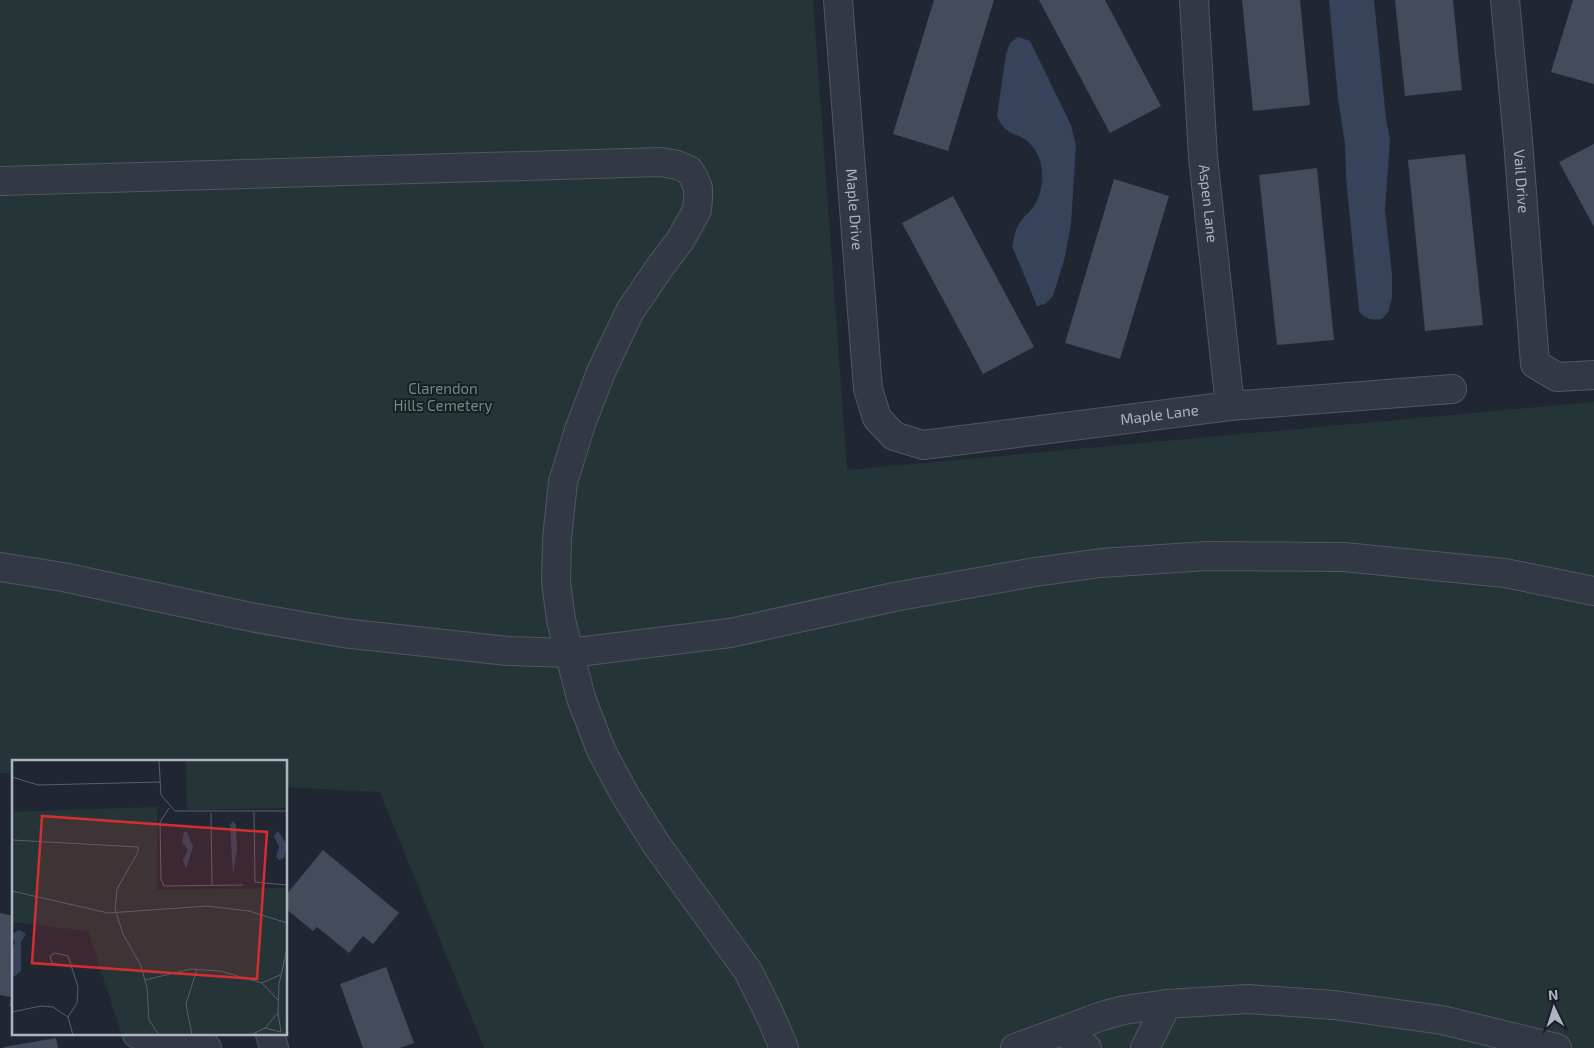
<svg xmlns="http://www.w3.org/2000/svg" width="1594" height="1048" font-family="'Exo 2',sans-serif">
	<rect width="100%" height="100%" fill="#202733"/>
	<path fill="#253537" d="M0,0h813l34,470 747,-68v646h-1110l-104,-256 -94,-5v-25h-272v11h-14z"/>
	<path fill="#37435b" d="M1329,0h45l12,119 4,20 -5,71 7,64v24l-4,14 -6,7c-10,2 -17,0 -23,-8l-13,-134 -1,-33 -7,-45z
		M1018,37l12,4 41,84 5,21 -5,78 -6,33 -12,39 -8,8 -8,2 -25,-60c2,-8 3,-16 7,-22 4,-7 11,-12 15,-18 11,-18 12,-45 -3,-61 -13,-15 -24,-6 -34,-29l9,-62 4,-11z"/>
	<path fill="#444c5b" d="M934,0h60l-46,151 -55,-17z
		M1039,0h66l56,106 -51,27z
		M1242,0h58l10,105 -57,6z
		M1395,0h58l9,90 -57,6z
		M1573,0h21v84l-43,-12z
		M1594,144v83l-35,-65z
		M1465,154l18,171 -58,6 -17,-171z
		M1317,168l17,172 -57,5 -18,-170z
		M1114,179l55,17 -49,163 -55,-16z
		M953,196l81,151 -51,27 -81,-151z
		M323,850l76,63 -26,31 -10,-8 -14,17 -32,-26 -4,4 -27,-22v-14z
		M0,913l14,3v91l-5,-1 2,-9 -11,-2z
		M386,967l28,76 -14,5h-37l-23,-64z
		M56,1038l2,10h-54v-1z"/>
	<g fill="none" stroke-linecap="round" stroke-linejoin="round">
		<defs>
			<g id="minor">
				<path id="s1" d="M838,0l30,389 9,29 17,18 29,9 307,-39 222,-17"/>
				<path id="s2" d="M1194,0l9,157 27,249"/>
				<path id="s3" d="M1505,0l13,140 17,224 22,13 37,-2"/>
				<path d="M0,181l661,-19 16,3 12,5 5,8 4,10v11l-1,11 -16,29 -21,28 -30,44 -29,61 -21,55 -17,55 -6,57 -1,43 5,38 20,78 20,52 24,45 31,49 92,127 22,44 14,33"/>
				<path d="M0,567l63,10 193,41 87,15 165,18 62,2 160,-20 164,-36 141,-25 66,-9 106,-7 137,1 161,16 89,18"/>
				<path d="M1062,1031l25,17"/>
				<path d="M137,1034l27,12 43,2"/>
				<path d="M270,1034l4,14"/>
				<path d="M1015,1048l87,-32 22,-6 43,-6 81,-5 86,6 108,15 115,28"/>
				<path d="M1145,1048l22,-44"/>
			</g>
		</defs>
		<use href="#minor" stroke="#515662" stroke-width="30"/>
		<use href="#minor" stroke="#333944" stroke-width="28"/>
	</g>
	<g text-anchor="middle" stroke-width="4" stroke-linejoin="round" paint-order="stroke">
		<g font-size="15" fill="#adb3c1" stroke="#191e28">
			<text dy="5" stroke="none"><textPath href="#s3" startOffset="182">Vail Drive</textPath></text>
			<text dy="5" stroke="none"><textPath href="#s2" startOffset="204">Aspen Lane</textPath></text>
			<text dy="5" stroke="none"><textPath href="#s1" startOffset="210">Maple Drive</textPath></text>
			<text dy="5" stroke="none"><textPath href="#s1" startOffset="714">Maple Lane</textPath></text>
		</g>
		<g font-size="15" fill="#688f74" stroke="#191e28">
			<text x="443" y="394">Clarendon<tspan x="443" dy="17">Hills Cemetery</tspan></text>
		</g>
	</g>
	<g transform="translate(12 760)">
		<rect width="275" height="275" fill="#202733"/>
		<path d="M174,0h101v48l-100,2zM145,47v83l130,-2v147h-165l-34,-104 -76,-9v-110z" fill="#253537"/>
		<path d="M221,61l3,4 1,24 -4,25 -3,-49zM266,71l9,14 -3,13 -5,2 -3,-3 3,-10 -5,-11zM172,72h3l6,15 -7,22 -3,-9 5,-10 -6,-8zM7,170l7,4 -5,8v29l-9,7v-28l3,-7 -3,-9z" fill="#37435b"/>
		<path fill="none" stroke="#585f6c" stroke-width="1" d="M147,0l2,35 14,16h112M0,17l26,8 122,-3M157,48l-9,14 1,57 3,7 79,-1M242,52l1,70 32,3M199,53l1,72M0,80l126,7v5l-21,37 -2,20 8,25 18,32 6,22 2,32 10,15M0,131l96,22 99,-7 42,5 38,12M133,220l46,-11 29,2 42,12 16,17M250,223l18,-8M0,252l29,-6 12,1 15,10 5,18M56,257l9,-14 1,-16 -10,-31 -13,-3 -5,3 2,7 19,4M253,268l16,4 -3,-19M180,275l-6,-31 11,-35M239,275l14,-7 13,-15 1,-29 8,-35"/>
		<path fill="#d42f30" fill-opacity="0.15" stroke="#d42f30" stroke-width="2.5" d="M30,56l225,16 -10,147 -225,-16z"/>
		<rect width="275" height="275" fill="none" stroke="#adb3c1" stroke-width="2.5"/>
	</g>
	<g transform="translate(1554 1008) rotate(356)" stroke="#191e28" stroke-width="4" paint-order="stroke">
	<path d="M0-4L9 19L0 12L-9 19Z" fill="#adb3c1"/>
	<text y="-8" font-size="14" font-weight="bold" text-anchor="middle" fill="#adb3c1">N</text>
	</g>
</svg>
